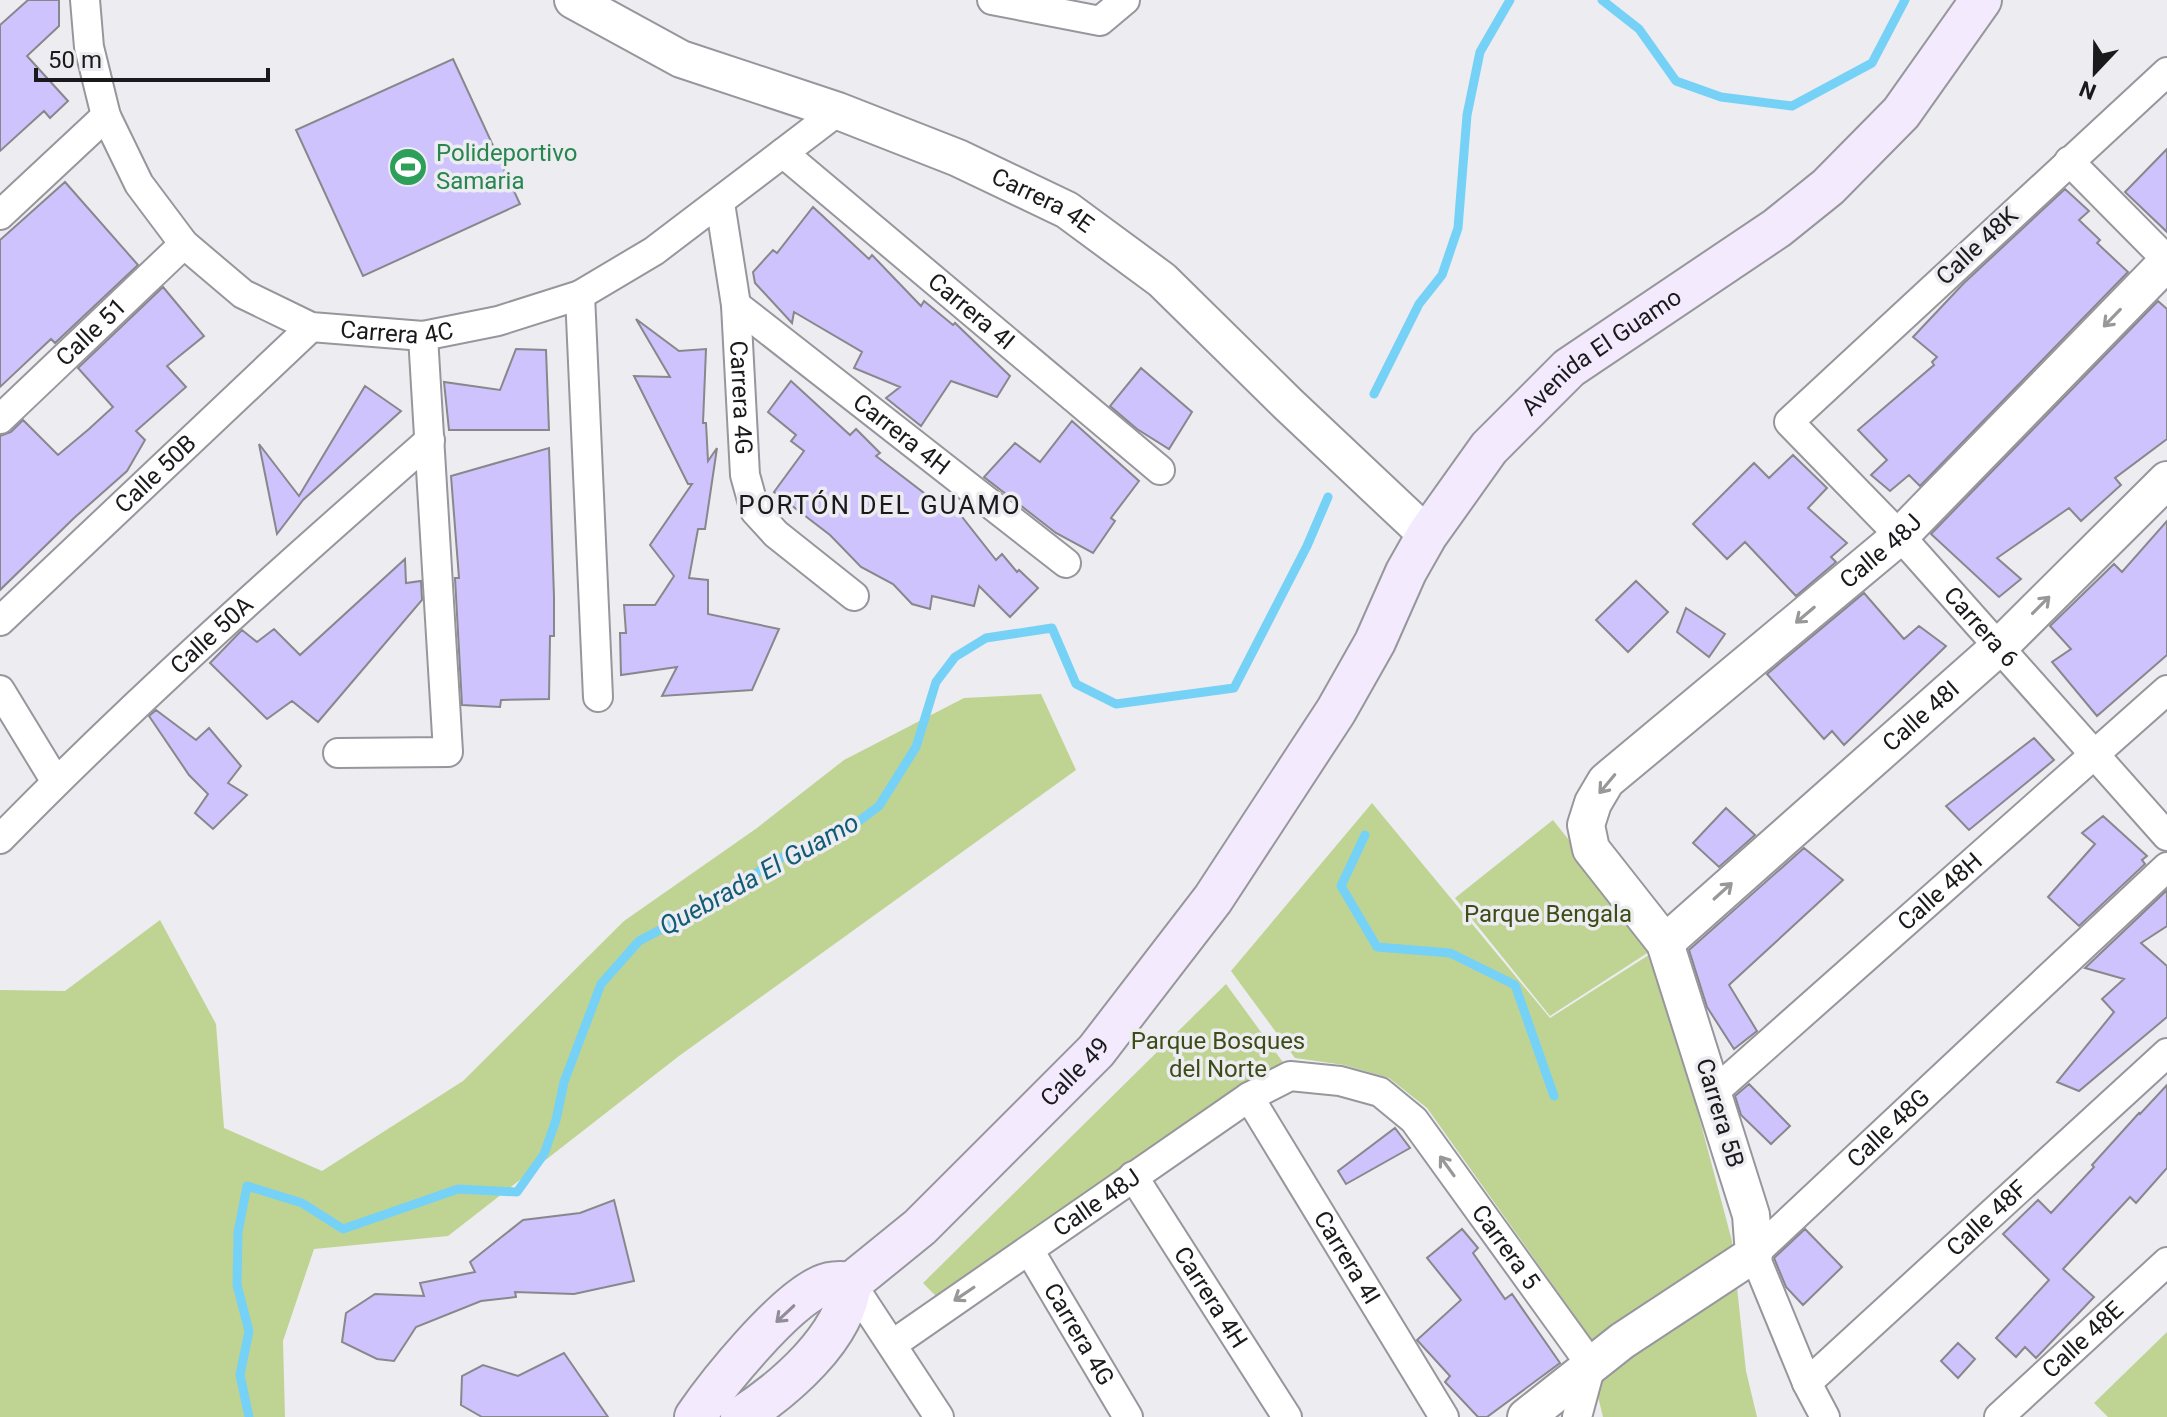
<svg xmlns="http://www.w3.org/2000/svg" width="2167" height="1417" font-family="Roboto,sans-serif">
	<rect width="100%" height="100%" fill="#ececf1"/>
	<path fill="#bfd493" d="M1041,694l35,76 -397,286 -231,180 -134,13 -31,92 2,76h-285v-427l65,1 95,-71 56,104 8,104 98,43 141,-90 161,-160 133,-93 87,-68 120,-62z
		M1372,803l178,215 105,-67 77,290 14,130 11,46h-154l-23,-94 -153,-215 -38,-30 -45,-13 -49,-7 -64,-87z
		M1553,820l102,128 -105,68 -95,-118z
		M1226,984l59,81 -348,232 -14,-14z
		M2167,1332v85h-59l-14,-14z"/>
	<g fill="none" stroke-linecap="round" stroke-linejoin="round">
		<path stroke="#76d1f6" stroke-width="9" d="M1602,0l37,29 37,52 45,16 71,9 80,-43 33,-63
			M1374,394l45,-90 23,-29 16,-47 9,-113 13,-63 30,-52
			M1365,835l-24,51 36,61 73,6 65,32 39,111
			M249,1417l-9,-42 9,-44 -12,-46 1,-53 9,-46 55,17 41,26 115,-40 59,3 27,-38 12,-34 8,-38 37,-98 38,-43 89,-47 45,-33 66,-25 40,-30 37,-59 20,-65 19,-25 31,-19 66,-10 24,56 40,20 118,-16 73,-142 21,-49"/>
	</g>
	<path fill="#cfc3fd" stroke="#88878c" stroke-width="2" d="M28,0h31v26l-32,30 41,45 -18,17 -6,-7 -44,40v-126z
		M453,59l67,145 -157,72 -67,-146z
		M2167,149v83l-42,-40z
		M65,182l73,83 -83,78 -4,-4 -51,48v-147z
		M2065,189l24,22 -10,9 21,20 -3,3 31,29 -208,214 -11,-11 -19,16 -19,-16 16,-15 -29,-30 76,-65 -2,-3 5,-5 -24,-20 51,-54z
		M813,207l56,52 3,-4 49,51 3,-5 29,24 2,-2 55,53 -13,21 -46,-16 -30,45 -35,-28 14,-11 -46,-19 8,-16 -68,-40 -2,11 -37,-40 -2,-11 20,-22 4,3z
		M163,287l41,49 -37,30 19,21 -50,44 9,9 -18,31 -53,47 -74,72v-154l11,-4 12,-12 35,35 31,-26 24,-22 -35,-39z
		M2158,301l9,8v130l-52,39 6,7 -40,36 -12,-13 -72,50 24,21 -22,18 -68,-63z
		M636,319l43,32 27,-2 -3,74h3l2,38 9,-13 -12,81h-7l-9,49 19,2v34l71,15 -27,61 -90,6 15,-29 -56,8 -1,-42h6l-2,-28h31l19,-29 -24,-31 42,-61h-4l-54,-108 36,1z
		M516,349l30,1 3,80h-100l-5,-48 56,8z
		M1141,368l51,44 -23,37 -32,-20 -27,-23z
		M791,381l59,54 6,-6 24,24 -4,3 74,57 5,-5 41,52 6,-6 15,18 2,-2 19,18 -28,29 -31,-31 -5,20 -42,-10 -2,13 -18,-5 -19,-20 -32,-17 -31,-32 -56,-43 30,-41 -13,-10 5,-6 -28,-23z
		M365,386l36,25 -98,89 -26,34 -18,-90 40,52z
		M1072,421l67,60 -28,37 4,3 -22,32 -37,-20 -72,-56 31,-34 25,19z
		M549,448l5,149v39h-4l-1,63 -48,1 -1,7 -38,-2 -7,-127h4l-8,-102z
		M1793,455l34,33 -19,20 39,35 -16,14 5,5 -40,34 -51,-54 -18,17 -34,-35 61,-61 15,15z
		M2167,521v134l-70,61 -45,-54 19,-13 -21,-23 64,-62 8,8z
		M405,559l1,24 15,-2 1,19 -104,122 -26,-21 -25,18 -57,-56 32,-33 15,12 17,-13 26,26z
		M1636,581l32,31 -40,40 -32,-32z
		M1864,593l40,46 15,-13 27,20 -102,99 -12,-14 -8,8 -57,-65z
		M1686,608l39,26 -16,23 -32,-25z
		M156,710l40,30 13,-12 32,38 -13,17 19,12 -34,34 -18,-16 13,-19 -19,-19 -40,-59z
		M2034,738l20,22 -85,70 -23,-24z
		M1726,808l29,27 -36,32 -26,-24z
		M2103,816l44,40 -5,4 3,4 -66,62 -31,-29 47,-53 -13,-11z
		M1804,848l39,32 -114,105 28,46 -23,18 -27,-42 -18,-57z
		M2167,890v36l-26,17 26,23v51l-88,74 -22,-9 57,-70 -12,-13 22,-20 -39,-11z
		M1749,1084l41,42 -19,18 -30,-29 -6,-19z
		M2167,1085v83l-31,35 -6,-6 -67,72 31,28 -58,61 -11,-11 -9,10 -20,-19 53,-58 -46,-46 35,-34 13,13 43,-46 -2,-2 47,-52 1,1z
		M1395,1128l15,20 -64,36 -8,-13z
		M614,1200l20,81 -60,13 -59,-2 1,5 -35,4 -65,26 -22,34 -17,-2 -35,-17 4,-29 29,-19 49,2 -4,-13 55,-11 -5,-10 53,-42 57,-7z
		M1462,1229l16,19 -5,5 32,46 7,-5 48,69 -73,54h-9l-33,-35 5,-6 -33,-36 44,-40 -34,-42z
		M1805,1229l37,38 -39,38 -17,-18 -12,-29z
		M1958,1343l17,16 -17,19 -17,-17z
		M564,1353l44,64h-126l-21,-12 1,-29 21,-11 35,11z"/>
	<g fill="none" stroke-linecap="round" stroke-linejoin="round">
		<defs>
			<g id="minor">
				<path id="s1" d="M85,0l4,47 17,69 33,68 45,60 59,50 68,33 112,9 75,-15 82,-26 74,-44 184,-140"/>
				<path d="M992,0l108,21 25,-21"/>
				<path id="s2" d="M2167,72l-378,350 111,114 267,300"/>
				<path id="s3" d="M783,153l377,317"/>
				<path d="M2069,161l98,99"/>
				<path id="s4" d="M720,203l16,102 9,170 10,36 21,23 78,62"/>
				<path d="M0,215l106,-99"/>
				<path d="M580,295l18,402"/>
				<path id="s5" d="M736,305l330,258"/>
				<path id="s6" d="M0,419l184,-175"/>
				<path id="s7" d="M0,621l311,-294"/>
				<path d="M0,690l56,92"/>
				<path d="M338,753l110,-1 -25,-416"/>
				<path id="s8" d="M0,839c137,-140 283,-270 430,-399"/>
				<path id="s9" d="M1714,1092l453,-402"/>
				<path id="s10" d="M1249,1097l195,320"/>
				<path id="s11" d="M1133,1176l154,241"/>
				<path id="s12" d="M1029,1250l99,167"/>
				<path d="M851,1283l88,134"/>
				<path id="s13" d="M893,1344l356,-247 41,-21 50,5 40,11 34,28 177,245 -14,52"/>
				<path id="s14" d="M1807,1383l360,-330"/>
				<path id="s15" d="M1825,1417l-18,-34 -53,-129 413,-387"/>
				<path id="s16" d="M1999,1417l168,-155"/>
			</g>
			<g id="tertiary">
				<path id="s17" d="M573,0l108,59 157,52 120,47 109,52 95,70 126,124 139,131"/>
				<path id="s18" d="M1665,943l335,-297 167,-166"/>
				<path id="s19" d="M1526,1417l96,-76 132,-87 -3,-39 -86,-272 -74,-94 -5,-24 7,-22 13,-22 294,-245 267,-274"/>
			</g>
			<g id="secondary">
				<path id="s20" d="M851,1283l69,-56 176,-176 117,-152 123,-188 39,-69 31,-70 21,-37 62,-87 80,-80 208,-140 51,-41 73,-74 80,-113"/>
				<path d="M695,1417c24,-35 88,-114 126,-131 10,-5 19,-5 30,-3"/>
				<path d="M741,1417c43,-28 104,-79 110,-134"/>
			</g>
		</defs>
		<use href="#minor" stroke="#97969c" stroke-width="32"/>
		<use href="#tertiary" stroke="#97969c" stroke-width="40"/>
		<use href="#secondary" stroke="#97969c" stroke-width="44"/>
		<use href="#minor" stroke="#fff" stroke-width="28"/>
		<use href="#tertiary" stroke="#fff" stroke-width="36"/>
		<use href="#secondary" stroke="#f3ebfd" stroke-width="40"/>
	</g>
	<defs><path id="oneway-shaft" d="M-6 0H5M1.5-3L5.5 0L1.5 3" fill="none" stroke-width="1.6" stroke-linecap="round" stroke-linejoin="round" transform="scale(2)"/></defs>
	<g stroke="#989899">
		<use href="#oneway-shaft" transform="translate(2112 318) rotate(134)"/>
		<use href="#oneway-shaft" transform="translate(2041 605) rotate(-45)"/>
		<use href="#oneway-shaft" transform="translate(1805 615) rotate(140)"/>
		<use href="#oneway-shaft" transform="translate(1607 784) rotate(130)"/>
		<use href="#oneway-shaft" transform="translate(1723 891) rotate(-42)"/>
		<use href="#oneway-shaft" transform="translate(1447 1166) rotate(-126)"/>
		<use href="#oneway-shaft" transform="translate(964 1294) rotate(146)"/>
	</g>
	<use stroke="#918d98" href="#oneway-shaft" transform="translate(785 1314) rotate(137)"/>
	<defs>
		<symbol id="stadium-disc" viewBox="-11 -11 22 22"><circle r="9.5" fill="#2e9e5b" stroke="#ececf1"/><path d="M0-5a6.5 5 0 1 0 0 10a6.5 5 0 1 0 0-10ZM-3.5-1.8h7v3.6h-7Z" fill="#fff"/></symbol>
	</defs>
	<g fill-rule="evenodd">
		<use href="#stadium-disc" x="386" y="145" width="44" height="44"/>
	</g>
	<g text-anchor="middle" stroke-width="7" stroke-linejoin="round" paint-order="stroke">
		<g font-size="24" fill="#27864d" stroke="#ececf1" text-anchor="start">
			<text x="436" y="161">Polideportivo<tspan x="436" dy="28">Samaria</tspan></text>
		</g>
		<g font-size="24" fill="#1a1a1c" stroke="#ececf1">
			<text dy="8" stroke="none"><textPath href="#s17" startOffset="512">Carrera 4E</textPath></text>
			<text transform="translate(1977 246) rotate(-43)" y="8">Calle 48K</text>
			<text dy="8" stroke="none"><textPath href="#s3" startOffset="246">Carrera 4I</textPath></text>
			<text dy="8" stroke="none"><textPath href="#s1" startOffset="508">Carrera 4C</textPath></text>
			<text dy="8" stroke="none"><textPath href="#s6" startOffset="126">Calle 51</textPath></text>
			<text dy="8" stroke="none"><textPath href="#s20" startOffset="1208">Avenida El Guamo</textPath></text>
			<text dy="8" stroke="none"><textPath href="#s4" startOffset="196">Carrera 4G</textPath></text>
			<text dy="8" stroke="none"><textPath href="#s5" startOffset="210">Carrera 4H</textPath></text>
			<text dy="8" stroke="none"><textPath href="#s7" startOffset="214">Calle 50B</textPath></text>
			<text dy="8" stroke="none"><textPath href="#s19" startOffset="1156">Calle 48J</textPath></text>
			<text dy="8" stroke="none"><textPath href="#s2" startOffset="796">Carrera 6</textPath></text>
			<text dy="8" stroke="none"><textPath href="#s8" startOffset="294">Calle 50A</textPath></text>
			<text dy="8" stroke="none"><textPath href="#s18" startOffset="342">Calle 48I</textPath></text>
			<text dy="8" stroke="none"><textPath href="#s9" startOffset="302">Calle 48H</textPath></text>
			<text dy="8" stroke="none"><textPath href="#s20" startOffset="308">Calle 49</textPath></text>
			<text transform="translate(1720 1113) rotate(73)" y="8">Carrera 5B</text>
			<text dy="8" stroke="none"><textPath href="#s15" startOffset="362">Calle 48G</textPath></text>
			<text dy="8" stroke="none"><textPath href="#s13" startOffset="248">Calle 48J</textPath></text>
			<text dy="8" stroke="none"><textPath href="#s14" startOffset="244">Calle 48F</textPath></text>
			<text dy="8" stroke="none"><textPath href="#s13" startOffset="772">Carrera 5</textPath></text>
			<text dy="8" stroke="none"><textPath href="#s10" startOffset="188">Carrera 4I</textPath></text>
			<text dy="8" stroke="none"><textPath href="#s11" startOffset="144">Carrera 4H</textPath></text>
			<text dy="8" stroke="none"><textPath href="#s12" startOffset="98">Carrera 4G</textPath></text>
			<text dy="8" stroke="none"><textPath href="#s16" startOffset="114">Calle 48E</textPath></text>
		</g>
		<g font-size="24" fill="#3d4c16" stroke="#ececf1">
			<text x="1548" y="922">Parque Bengala</text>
			<text x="1218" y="1049">Parque Bosques<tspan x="1218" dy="28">del Norte</tspan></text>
		</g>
		<g font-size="26" letter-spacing="2" fill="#1a1a1c" stroke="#ececf1">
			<text x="880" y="514">PORTÓN DEL GUAMO</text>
		</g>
		<g font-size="26" font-style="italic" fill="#115c75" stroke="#ececf1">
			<text transform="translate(759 874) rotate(-29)" y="9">Quebrada El Guamo</text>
		</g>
	</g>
	<g transform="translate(2095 72) rotate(202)" stroke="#ececf1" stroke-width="6" paint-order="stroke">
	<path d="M0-6L14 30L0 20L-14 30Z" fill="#1a1a1c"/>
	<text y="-12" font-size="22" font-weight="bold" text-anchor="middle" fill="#1a1a1c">N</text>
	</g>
	<path d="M36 68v12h232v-12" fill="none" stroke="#1a1a1c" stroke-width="4"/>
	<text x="48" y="68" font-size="24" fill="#1a1a1c" stroke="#ececf1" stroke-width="6" paint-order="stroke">50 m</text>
</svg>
